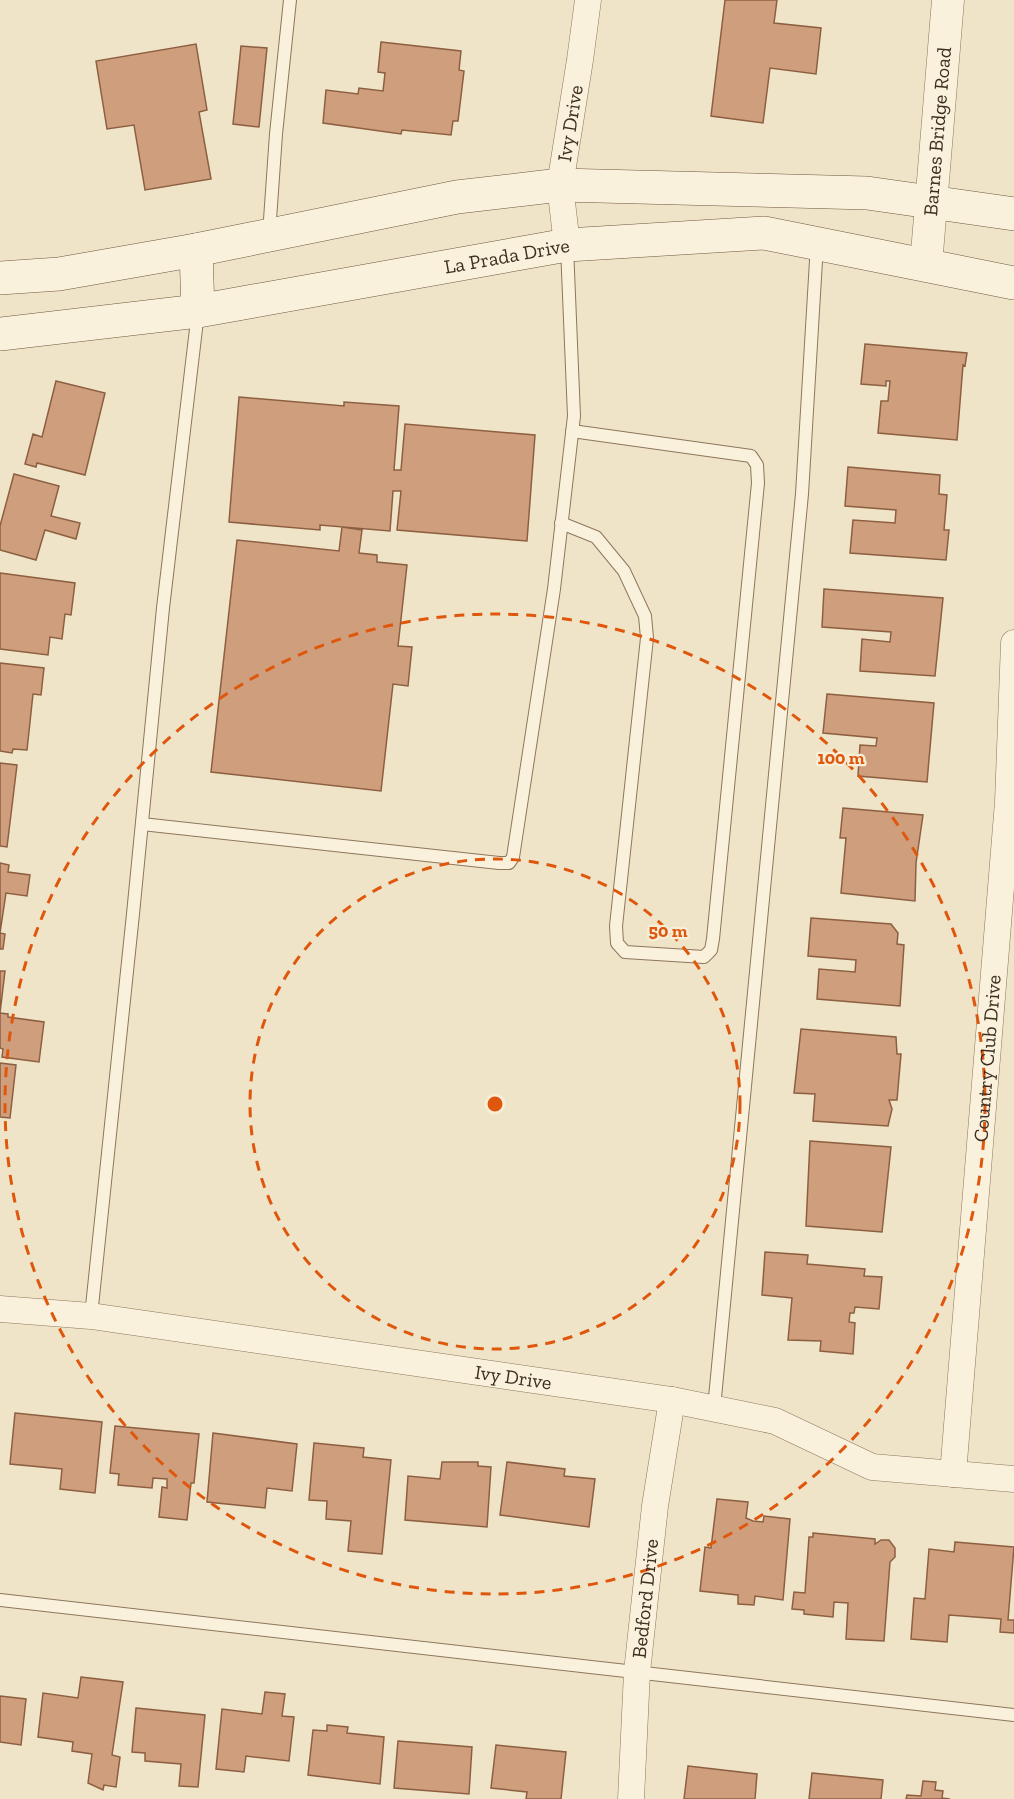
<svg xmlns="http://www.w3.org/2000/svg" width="1014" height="1799" font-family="'Zilla Slab',serif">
	<rect width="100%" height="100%" fill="#f0e4c8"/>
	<path fill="#cf9f7d" stroke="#8d5f41" stroke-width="1.5" d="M725,0h52l-3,23 47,5 -5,46 -46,-6 -7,55 -52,-7z
		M381,42l80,9 -2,19 5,1 -6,50h-5l-2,14 -49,-5 -1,4 -78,-11 3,-33 32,4 1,-6 24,3 2,-18 -7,-1z
		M196,44l11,66 -8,2 12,67 -66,11 -11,-65 -27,4 -11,-68z
		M241,46l26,2 -8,79 -26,-3z
		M865,344l102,9 -2,13 -2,-1 -6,75 -79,-7 3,-32h7l2,-20h-4v5l-25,-2z
		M56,381l49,12 -20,82 -48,-12 -1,4 -11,-3 8,-30 9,3z
		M239,397l105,9v-4l55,4 -5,64h7l4,-46 130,11 -8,106 -130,-11 4,-39h-8l-3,40 -70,-6v5l-91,-8z
		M848,467l92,8 -1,19 8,1 -3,35h5l-3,30 -96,-7 3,-33 42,3 1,-13 -51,-4z
		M14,474l45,12 -8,30 29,7 -4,16 -31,-9 -9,30 -36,-10v-24z
		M342,527l20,3 -3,23 18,2v7l30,3 -9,81 14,1 -4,39 -15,-2 -12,107 -170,-19 26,-232 102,11z
		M0,573l75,10 -4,32 -6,-1 -3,25 -12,-2 -2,18 -48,-6z
		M824,589l119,9 -8,78 -75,-5 2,-32 28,3 1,-10 -69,-5z
		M0,663l44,5 -3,27 -8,-1 -6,56 -14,-1 -1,4 -12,-2z
		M827,694l107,9 -7,79 -69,-6 2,-31 16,1 1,-8 -54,-5z
		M0,763l17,2 -10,82 -7,-1z
		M843,808l80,7 -7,48 -1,38 -74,-8 5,-55h-6z
		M0,863l9,2 -1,7 22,3 -3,21 -21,-3 -6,40 5,1 -2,15h-3z
		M811,918l80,6 7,9 -1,11 7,1 -4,61 -83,-7 2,-30 36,3 1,-12 -48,-4z
		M0,971h5l-5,42 8,1v3l36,5 -5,40 -37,-5 1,-8 -3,-1z
		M801,1029l95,8 1,17h4l-4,46h-8l3,9 -4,17 -75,-5 2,-27 -21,-1z
		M0,1063l16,2 -6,53 -10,-1z
		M810,1141l81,6 -9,85 -76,-6z
		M765,1252l43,3 -1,9 58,5 -1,7 18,1 -3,32 -24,-2 -1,6h-4l-1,9 6,1 -2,31 -33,-3 1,-10 -33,-1 4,-42 -30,-3z
		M15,1413l87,9 -7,71 -35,-4 2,-20 -52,-5z
		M115,1426l84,8 -5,49h-3l-4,37 -28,-3 3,-30 5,1v-9l-14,-1 -1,10 -34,-3 1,-11 -9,-1z
		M213,1433l84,11 -5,47 -25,-3 -2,20 -58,-6z
		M314,1443l50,5 -1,9 28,3 -9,94 -34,-3 3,-30 -25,-2 1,-18 -18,-1z
		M442,1462h36v4l13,1 -4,60 -82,-7 3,-44 32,3z
		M507,1462l58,7 -1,7 31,3 -6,48 -89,-12z
		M717,1499l31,3 -2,16 7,3 10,1 1,-6 26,3 -7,81 -28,-4 -1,9 -16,-1v-9l-38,-4 5,-44 6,1z
		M813,1533l62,6v5l6,-4h8l6,8v9l-5,5 -6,79 -38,-2 2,-36 -14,-1 -1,15 -29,-3v-4l-12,-1 2,-17 11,1 4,-56h4z
		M955,1542l59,5 -6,73h6v13l-14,-1 1,-13 -52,-4 -2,27 -36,-3 3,-41 11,1 4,-50 25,3z
		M81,1677l42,5 -11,73 8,2 -4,30 -12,-2 -1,5 -15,-7 4,-29 -20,-3 1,-9 -35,-5 5,-44 35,5z
		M265,1692l20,2 -3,22 12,1 -5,44 -43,-5 -2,16 -28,-3 6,-60 40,5z
		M0,1696l26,3 -5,46 -21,-3z
		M136,1708l69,7 -7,72 -19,-1 2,-22 -36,-3v-8l-13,-1z
		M327,1725l21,2 -1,6 37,4 -4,47 -72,-9 5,-45 14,1z
		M398,1741l74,6 -3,47 -75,-6z
		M496,1745l70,7 -5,47h-35l1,-7 -36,-4z
		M688,1766l69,8 -2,25h-71z
		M812,1773l71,7 -2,19h-72z
		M923,1781l13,1 -1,8 8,1 -1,7 8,1h-44l1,-4 14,1z"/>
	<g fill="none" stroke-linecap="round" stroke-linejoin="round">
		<defs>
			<path id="service" d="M269,234l7,-100 14,-134
				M561,523l35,14 28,34 21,45 2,22 -31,288 1,17 8,9 79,5 7,-7 2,-11 45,-456 -1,-18 -6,-9 -179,-25
				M142,824l357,39h10l4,-6 41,-268 20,-173 -7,-169
				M91,1316l42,-402 30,-306 35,-296
				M714,1408l88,-914 15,-250
				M0,1600l1014,115"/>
			<g id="minor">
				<path id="s1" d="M567,245l-7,-60 20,-125 8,-60"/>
				<path id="s2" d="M0,1309l91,7 581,84 103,21 97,46 142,12"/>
				<path id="s3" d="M953,1474l55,-672 6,-159"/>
				<path id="s4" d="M631,1799l6,-127 18,-166 17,-106"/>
			</g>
			<g id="tertiary">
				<path id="s5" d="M926,265l22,-265"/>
			</g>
			<g id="secondary">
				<path d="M196,250l2,61"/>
				<path d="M0,278l59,-4 137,-24 261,-53 103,-12 307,8 147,21"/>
				<path id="s6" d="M0,334l198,-23 369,-66 197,-12 250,50"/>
			</g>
		</defs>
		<use href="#service" stroke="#8d765c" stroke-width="14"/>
		<use href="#minor" stroke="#8d765c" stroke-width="27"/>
		<use href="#tertiary" stroke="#8d765c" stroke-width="33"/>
		<use href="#secondary" stroke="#6f573f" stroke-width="34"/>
		<use href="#service" stroke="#faf1dc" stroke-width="12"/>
		<use href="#minor" stroke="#faf1dc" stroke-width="26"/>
		<use href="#tertiary" stroke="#faf1dc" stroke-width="32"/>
		<use href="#secondary" stroke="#faf1dc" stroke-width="33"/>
	</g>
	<g fill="none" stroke="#df570d" stroke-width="3" stroke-dasharray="10 8">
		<circle cx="495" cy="1104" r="245"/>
		<circle cx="495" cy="1104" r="490"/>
	</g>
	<g text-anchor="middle" stroke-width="4.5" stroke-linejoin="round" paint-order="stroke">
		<g font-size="20" fill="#3d2e20" stroke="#f7eed8">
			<text dy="7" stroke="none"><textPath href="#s1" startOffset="123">Ivy Drive</textPath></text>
			<text dy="7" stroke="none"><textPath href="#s5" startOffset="134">Barnes Bridge Road</textPath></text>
			<text dy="7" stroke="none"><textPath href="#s6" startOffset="513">La Prada Drive</textPath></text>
			<text dy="7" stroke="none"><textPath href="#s3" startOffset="417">Country Club Drive</textPath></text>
			<text dy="7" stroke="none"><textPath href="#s2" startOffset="518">Ivy Drive</textPath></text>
			<text dy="7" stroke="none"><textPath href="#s4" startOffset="201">Bedford Drive</textPath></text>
		</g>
	</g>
	<circle cx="495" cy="1104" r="9" fill="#df570d" stroke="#f7eed8" stroke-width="3"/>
	<g font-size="18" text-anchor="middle" font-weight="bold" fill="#df570d" stroke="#f7eed8" stroke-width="4.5" stroke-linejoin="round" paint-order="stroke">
		<text x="841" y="764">100 m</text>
		<text x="668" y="937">50 m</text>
	</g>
</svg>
